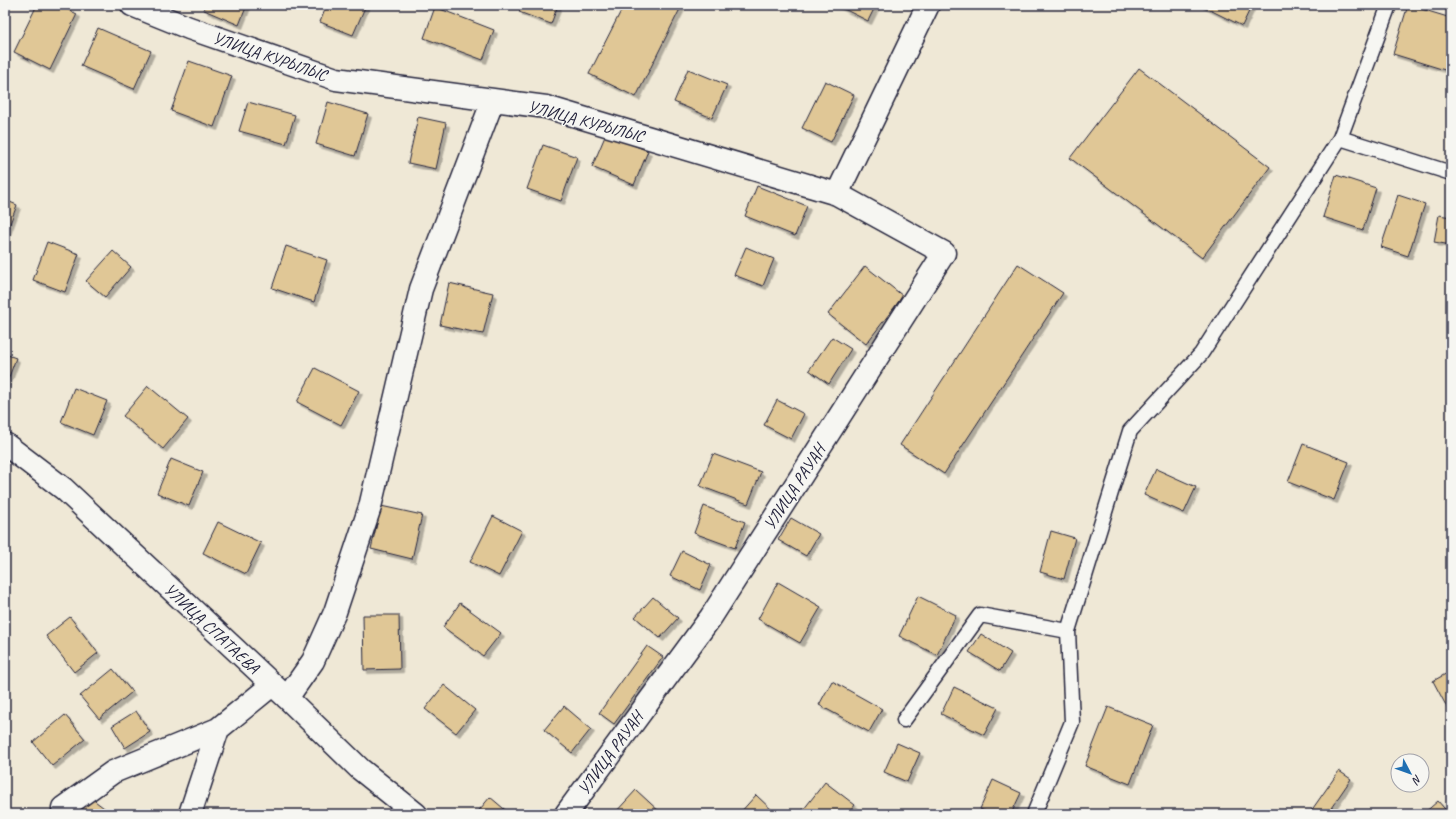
<svg xmlns="http://www.w3.org/2000/svg" width="1456" height="819" font-family="Caveat,sans-serif">
	<defs>
		<filter id="shadow"><feDropShadow dx="3.5" dy="3.5" stdDeviation="0" flood-color="#0004"/></filter>
	</defs>
	<rect width="100%" height="100%" fill="#efe8d6"/>
	<filter id="ink" filterUnits="userSpaceOnUse"><feTurbulence type="fractalNoise" baseFrequency=".025" numOctaves="2"/><feDisplacementMap in="SourceGraphic" scale="8" xChannelSelector="R" yChannelSelector="G"/><feConvolveMatrix kernelMatrix="1 2 1 2 8 2 1 2 1" color-interpolation-filters="sRGB"/></filter>
	<g filter="url(#ink)">
		<path fill="#e0c796" stroke="#22223b" filter="url(#shadow)" d="M37,5h22l18,9 -27,56 -36,-18z
			M206,5h41l-8,20 -35,-15z
			M327,5h39l-13,30 -33,-13z
			M522,5h36l-7,19 -32,-12z
			M624,5h58l-46,92 -47,-23z
			M836,5h40l-8,16z
			M1200,5h46l5,2 -9,19z
			M1408,5l43,13v45l-3,8 -55,-17z
			M435,7l59,23 -11,30 -59,-22z
			M98,28l53,23 -17,38 -53,-23z
			M189,61l43,15 -18,51 -43,-16z
			M1139,68l131,99 -68,91 -132,-100z
			M688,69l39,16 -15,33 -38,-16z
			M825,81l29,14 -23,47 -29,-14z
			M248,102l47,13 -9,29 -47,-13z
			M328,102l40,12 -13,42 -39,-12z
			M418,117l28,6 -10,46 -28,-6z
			M606,134l42,17 -14,34 -42,-18z
			M543,145l34,12 -16,44 -34,-12z
			M1336,175l40,13 -13,42 -40,-13z
			M757,186l50,20 -12,30 -50,-20z
			M1398,195l27,9 -17,52 -27,-9z
			M5,200l12,5 -12,32z
			M1439,215l12,2v28l-17,-3z
			M47,242l32,12 -14,38 -32,-12z
			M286,246l41,14 -13,42 -42,-14z
			M746,247l28,12 -11,27 -29,-11z
			M113,251l18,16 -26,30 -19,-16z
			M1018,264l45,29 -119,181 -44,-29z
			M865,266l38,30 -37,48 -38,-30z
			M449,283l44,10 -10,41 -43,-9z
			M832,337l19,12 -22,35 -20,-14z
			M5,354l11,4 -11,30z
			M315,368l44,23 -18,34 -44,-23z
			M148,386l40,33 -25,30 -40,-33z
			M74,388l33,13 -14,34 -32,-13z
			M777,400l27,14 -13,25 -27,-14z
			M1303,444l46,18 -15,38 -46,-18z
			M713,454l48,18 -13,32 -48,-18z
			M171,459l32,13 -14,34 -32,-13z
			M1156,469l40,18 -12,26 -40,-18z
			M381,506l41,9 -10,44 -41,-10z
			M704,506l41,16 -10,26 -41,-15z
			M493,516l29,15 -23,45 -29,-14z
			M791,518l28,16 -13,22 -28,-16z
			M218,522l43,21 -15,31 -43,-21z
			M1051,531l24,7 -11,41 -24,-7z
			M682,551l29,14 -11,25 -30,-14z
			M778,582l43,25 -21,36 -42,-24z
			M918,596l38,19 -19,40 -38,-19z
			M653,597l25,21 -18,20 -25,-21z
			M460,603l41,30 -18,23 -40,-29z
			M363,615h36l1,54 -36,1z
			M70,617l28,36 -24,19 -28,-36z
			M981,634l30,19 -11,18 -31,-19z
			M647,646l16,11 -49,67 -15,-11z
			M113,669l19,23 -33,27 -19,-23z
			M1451,671v42h-1l-17,-32z
			M832,681l50,28 -13,23 -50,-27z
			M444,685l31,25 -19,23 -31,-24z
			M954,687l44,21 -14,27 -43,-21z
			M564,706l27,23 -19,24 -28,-23z
			M1108,707l45,18 -23,59 -45,-18z
			M136,711l14,21 -25,16 -13,-22z
			M65,715l20,24 -33,27 -19,-24z
			M897,743l23,10 -13,29 -23,-10z
			M1339,771l12,8 -24,35h-11l-5,-3z
			M993,780l28,13 -10,21h-20l-11,-5z
			M825,782l30,23 -7,9h-48z
			M636,790l26,24h-48z
			M87,795l25,19h-40z
			M756,795l20,19h-37z
			M490,797l20,17h-34z
			M1438,801l11,13h-26z"/>
		<g fill="none" stroke-linecap="round" stroke-linejoin="round">
			<defs>
				<path id="service" d="M1340,138l111,35
					M904,720l76,-105 88,16
					M1034,814l38,-92 -4,-91 62,-200 71,-77 139,-216 49,-133"/>
				<path id="minor" d="M132,5l57,23 147,51 210,28 291,87 91,-189
					M5,444l59,45 223,209 73,71 56,45
					M287,698l26,-37 22,-49 35,-105 51,-218 72,-189
					M63,808l50,-36 105,-43
					M190,814l28,-85 54,-44
					M566,814l145,-197 233,-364 -107,-59"/>
			</defs>
			<use href="#service" stroke="#22223b" stroke-width="17"/>
			<use href="#minor" stroke="#22223b" stroke-width="25"/>
			<use href="#service" stroke="#f6f6f2" stroke-width="14"/>
			<use href="#minor" stroke="#f6f6f2" stroke-width="22"/>
		</g>
	</g>
	<g text-anchor="middle" stroke-width="3" stroke-linejoin="round" paint-order="stroke">
		<g font-size="17" fill="#22223b" stroke="#f6f6f2">
			<text transform="translate(270 56) rotate(19)" y="6">УЛИЦА КУРЫЛЫС</text>
			<text transform="translate(586 121) rotate(15)" y="6">УЛИЦА КУРЫЛЫС</text>
			<text transform="translate(794 487) rotate(-57)" y="6">УЛИЦА РАУАН</text>
			<text transform="translate(212 628) rotate(43)" y="6">УЛИЦА СПАТАЕВА</text>
			<text transform="translate(610 753) rotate(-54)" y="6">УЛИЦА РАУАН</text>
		</g>
	</g>
	<rect width="1456" height="819" fill="none" stroke="#f6f6f2" stroke-width="20"/>
	<rect x="10" y="10" width="1436" height="799" fill="none" stroke="#22223b" stroke-width="1.5" filter="url(#ink)"/>
	<g transform="translate(1410 773) rotate(131)"><circle r="19" fill="#f6f6f2" stroke="#a1a1a9"/>
	<path d="M0-3L7 15L0 10L-7 15Z" fill="#1f6fb2"/>
	<text y="-6" font-size="11" font-weight="bold" text-anchor="middle" fill="#22223b">N</text>
	</g>
</svg>
